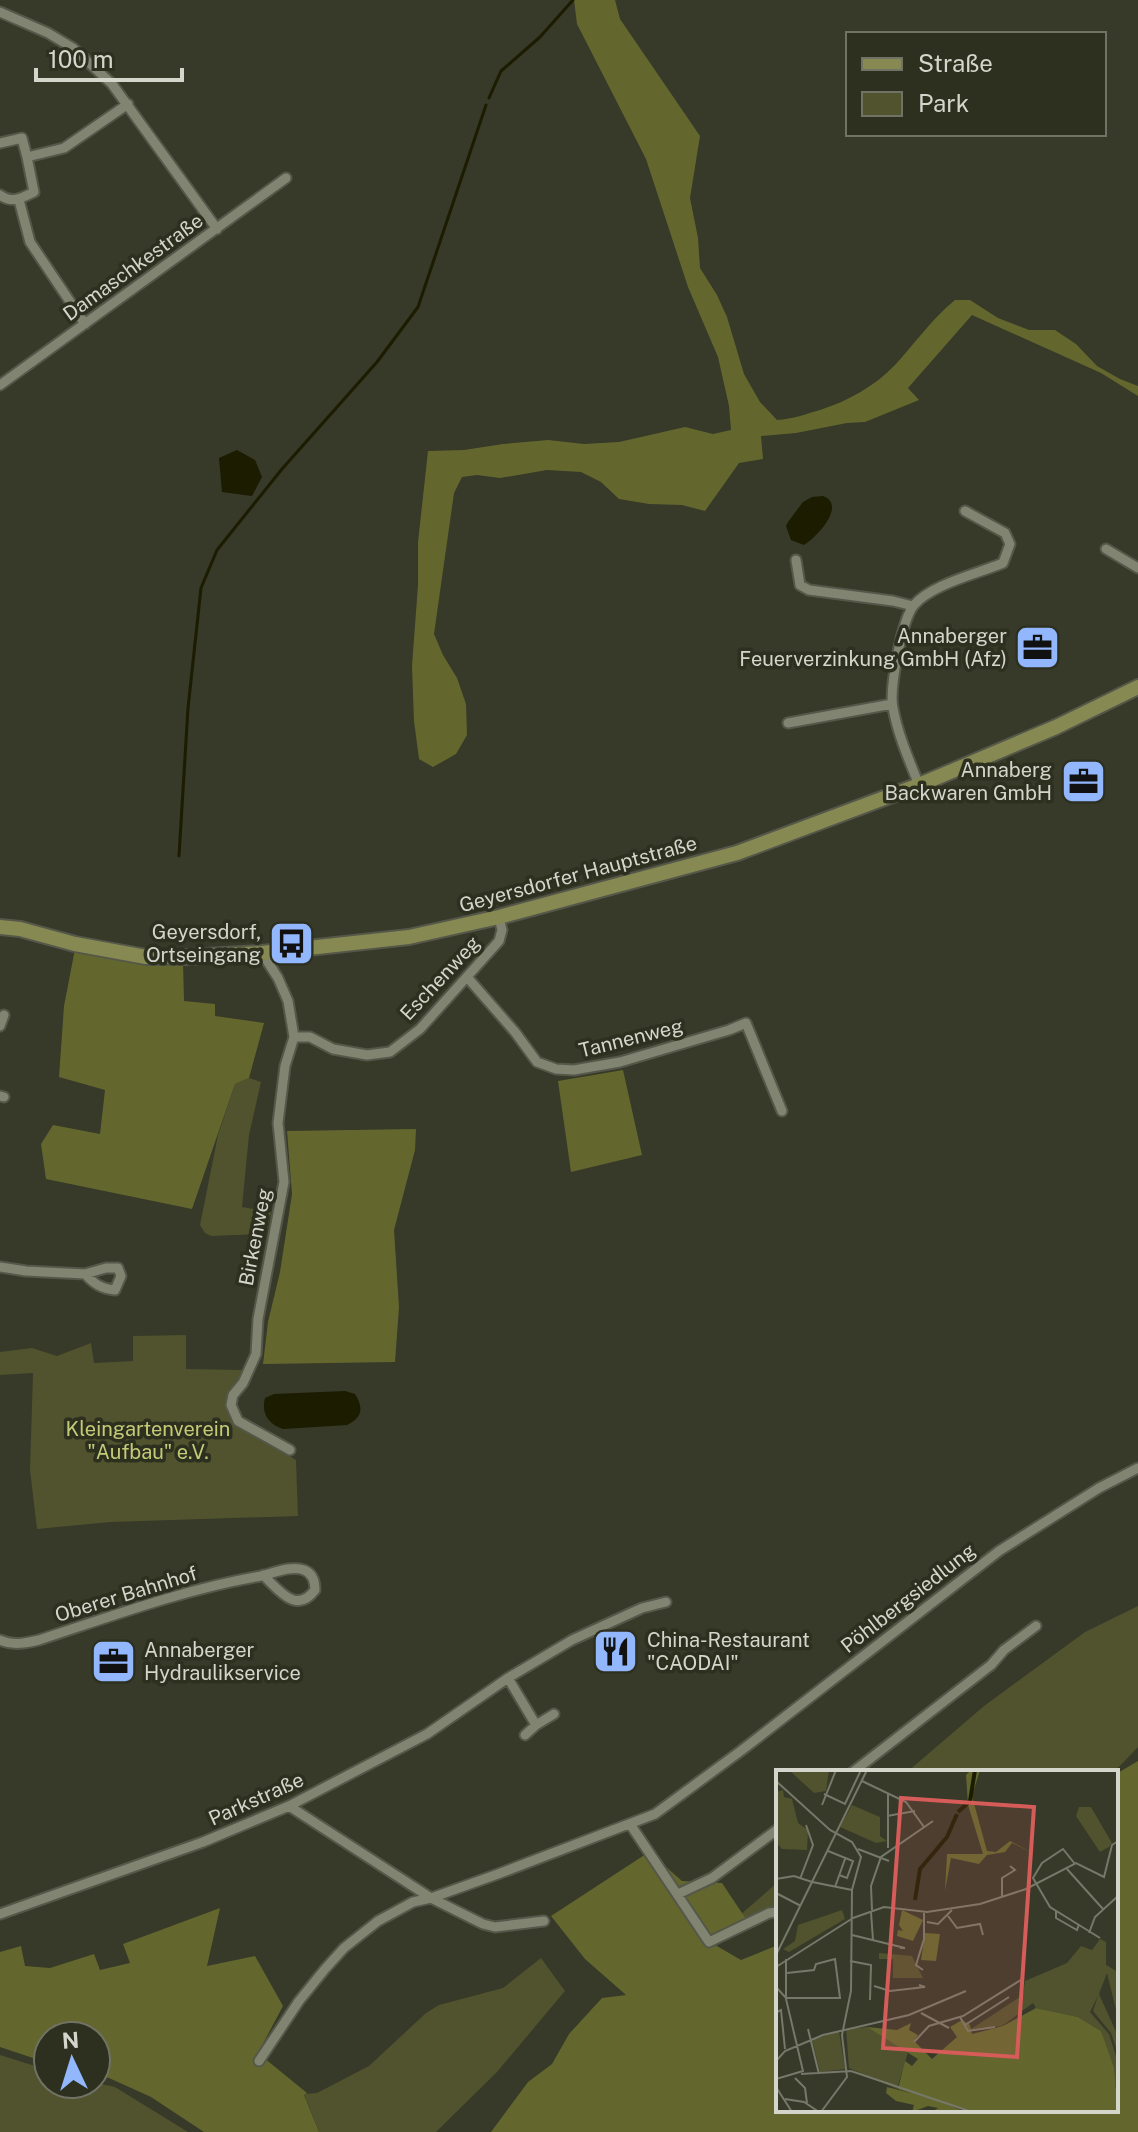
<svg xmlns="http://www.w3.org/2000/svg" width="1138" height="2132" font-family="'Public Sans',sans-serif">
	<rect width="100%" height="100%" fill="#373929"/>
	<path fill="#50532d" d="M249,1078l12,4 -12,53 -7,72 29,5 -5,22 -55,2 -6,-3 -5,-8 18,-90 17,-51z
		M186,1335v34l56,1 -12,26 7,27 59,37 2,56 -187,6 -74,7 -7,-59 3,-97 -33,2v-23l32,-4 25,8 34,-13 3,20 39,-2v-25z
		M1138,1606v141l-19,20 -13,5h-199l77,-66 101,-74z
		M778,1882v30l-69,30z
		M541,1958l24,33 -68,81 -61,60h-117l-15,-38 13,-1 52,-27 57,-53 13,-8 64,-17z
		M0,2055l48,15v14l48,-1 19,4 73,45h-188z"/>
	<path fill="#63672e" d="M574,0h41l5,19 80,117 -10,62 8,40 2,30 17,27 10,22 17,57 16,28 17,18c16,-1 29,-6 43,-10 28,-9 55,-24 75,-45 20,-22 37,-46 60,-65h15l28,18 31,12h26l21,14 21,22 23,13 18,7v10l-37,-23 -129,-58 -64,73 11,12 -54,22 -18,1 -51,10 -35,3 2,23 -24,4 -34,48 -23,-6 -33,-1 -30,-5 -18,-17 -20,-10 -34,-2 -47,8 -23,-3 -15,2 -8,16 -20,141 9,21 14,23 9,26 1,31 -11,19 -23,13 -14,-8 -5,-38 -2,-55 6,-81v-43l10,-91 36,-1 39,-6 45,-4 36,4 35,-2 66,-15 28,7 18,-4 -2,-24 -11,-49 -30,-70 -42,-128 -69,-135z
		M75,949l108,13 1,39 31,3v12l49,7 -15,55 -14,6 -43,125 -146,-30 -5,-35 12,-19 47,9 5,-44 -46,-13 5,-71z
		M623,1070l19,85 -71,17 -13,-91z
		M416,1129l-1,21 -21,80 5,77 -4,55 -132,2 5,-42 12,-50 12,-78 -5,-63z
		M1138,1761v371h-647l37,-50 24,-18 17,-30 33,-36 24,-3 -41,-36 -34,-43 98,-64 33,29 40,2 28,42 -40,17 31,18 37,-15v165h338v-336z
		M220,1908l-13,58 48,-10 28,50 -25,47 49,40 -3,2 15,37h-115l-53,-35 -42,-19 -13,-3v-39h-48v27l-48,-16v-95l21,-6 4,20 25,2 44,-14 6,16 30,-7 -7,-19z"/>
	<path fill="#1b1c00" d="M237,450l18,10 7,17 -10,19 -30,-4 -3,-34z
		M823,496c24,9 -6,41 -19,49l-13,-5 -5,-14 2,-4 15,-20 9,-5z
		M345,1391l10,3c9,14 7,24 -8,31l-64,4c-15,-5 -22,-16 -18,-31l9,-4z"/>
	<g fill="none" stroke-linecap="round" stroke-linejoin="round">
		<path stroke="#1b1c00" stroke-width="3" d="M489,98l12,-27 39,-34 33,-37
			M179,856l9,-148 13,-120 16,-38 65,-81 95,-107 41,-55 68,-202"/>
		<defs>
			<path id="street" d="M0,12l48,21 25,15 39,36 105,145
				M0,143l22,-5 5,19 37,-9 64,-44
				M0,195c12,9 22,3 34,-3l-7,-35
				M19,200l11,42 55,82
				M0,385l286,-207
				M1106,549l32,19
				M796,560l4,25 9,5 84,11 20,5
				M788,723l104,-19
				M919,785c-10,-25 -21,-50 -26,-77 -4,-18 9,-89 21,-103 18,-21 63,-31 89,-42l7,-19 -5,-11 -40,-22
				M262,953l16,25 10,23 6,36 -9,29 -7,57 6,59 -26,137 -2,35 -13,29 -10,12 -2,10 7,16 52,29
				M467,977l48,55 22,30 19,7 18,1 46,-8 109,-32 17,-7 36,88
				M0,1026l4,-11
				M294,1037h16l23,12 34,6 23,-3 30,-23 79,-88 3,-11 -3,-13
				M0,1096l4,1
				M0,1267l26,4 59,3 21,-6h12l3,8 -6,14c-13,-1 -21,-6 -30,-16
				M0,1640c13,6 26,3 39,0 73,-24 146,-51 222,-64 13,-3 30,-11 43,-6 8,3 11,11 11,20 -19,25 -36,0 -52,-15
				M508,1678l28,47
				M525,1735l11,-10 18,-11
				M853,1772l138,-107 13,-15 32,-24
				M289,1806l142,92 52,26 12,3 49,-6
				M630,1824l79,118 60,-29 9,-1
				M678,1894l34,-16 66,-49
				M0,1914l203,-72 86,-36 138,-72 81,-56 64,-38 70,-32 24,-6
				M259,2061l40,-60 26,-32 19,-21 34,-27 35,-19 18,-4 67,-24 157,-60 87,-64 257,-199 100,-63 39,-20"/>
			<path id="secondary" d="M0,927l20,2 55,15 71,13h40l76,-4 147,-16 90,-20 238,-64 182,-68 137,-58 82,-40"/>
		</defs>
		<use href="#street" stroke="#555749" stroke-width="13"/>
		<use href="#secondary" stroke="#555749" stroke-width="18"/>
		<use href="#street" stroke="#828472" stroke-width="9"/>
		<use href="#secondary" stroke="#868952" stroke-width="14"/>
	</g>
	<defs>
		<symbol id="office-square" viewBox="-11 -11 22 22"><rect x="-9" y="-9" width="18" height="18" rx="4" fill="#92b7fd" stroke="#2d2f1f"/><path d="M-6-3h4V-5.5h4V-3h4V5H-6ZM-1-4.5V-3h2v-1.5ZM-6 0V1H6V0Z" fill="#111"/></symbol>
		<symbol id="bus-square" viewBox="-11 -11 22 22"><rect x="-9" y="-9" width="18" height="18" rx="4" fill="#92b7fd" stroke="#2d2f1f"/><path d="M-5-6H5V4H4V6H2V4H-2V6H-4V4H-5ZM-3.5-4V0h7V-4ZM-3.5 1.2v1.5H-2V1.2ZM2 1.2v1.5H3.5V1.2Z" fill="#111"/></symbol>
		<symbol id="restaurant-square" viewBox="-11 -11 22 22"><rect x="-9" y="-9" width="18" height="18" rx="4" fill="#92b7fd" stroke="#2d2f1f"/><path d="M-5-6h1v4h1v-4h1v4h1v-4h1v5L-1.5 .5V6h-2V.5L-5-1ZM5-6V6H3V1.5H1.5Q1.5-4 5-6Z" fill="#111"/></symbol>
	</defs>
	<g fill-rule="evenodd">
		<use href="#office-square" x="1012" y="622" width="51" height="51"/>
		<use href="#office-square" x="1058" y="756" width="51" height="51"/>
		<use href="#bus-square" x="266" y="918" width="51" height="51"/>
		<use href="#restaurant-square" x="590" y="1626" width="51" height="51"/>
		<use href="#office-square" x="88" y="1636" width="51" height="51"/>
	</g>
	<g text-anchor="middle" stroke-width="7" stroke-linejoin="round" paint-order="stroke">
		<g font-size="20" fill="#d4d6cc" stroke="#2d2f1f">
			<text transform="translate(133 267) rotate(-36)" y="7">Damaschkestraße</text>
			<text transform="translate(578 874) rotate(-15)" y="7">Geyersdorfer Hauptstraße</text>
			<text transform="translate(440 978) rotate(-47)" y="7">Eschenweg</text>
			<text transform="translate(631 1038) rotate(-14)" y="7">Tannenweg</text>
			<text transform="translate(255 1237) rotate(-79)" y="7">Birkenweg</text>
			<text transform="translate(126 1594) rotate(-17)" y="7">Oberer Bahnhof</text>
			<text transform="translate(908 1598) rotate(-38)" y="7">Pöhlbergsiedlung</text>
			<text transform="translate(256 1799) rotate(-24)" y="7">Parkstraße</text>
		</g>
		<g font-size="20" fill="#d4d6cc" stroke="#2d2f1f" text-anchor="end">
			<text x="1007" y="643">Annaberger<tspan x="1007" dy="23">Feuerverzinkung GmbH (Afz)</tspan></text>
			<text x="1052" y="777">Annaberg<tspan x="1052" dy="23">Backwaren GmbH</tspan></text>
			<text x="261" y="939">Geyersdorf,<tspan x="261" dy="23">Ortseingang</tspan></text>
			<text x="647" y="1647" text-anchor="start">China-Restaurant<tspan x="647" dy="23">"CAODAI"</tspan></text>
			<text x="144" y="1657" text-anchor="start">Annaberger<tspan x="144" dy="23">Hydraulikservice</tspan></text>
		</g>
		<g font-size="20" fill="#c4cb76" stroke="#2d2f1f">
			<text x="148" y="1436">Kleingartenverein<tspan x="148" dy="23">"Aufbau" e.V.</tspan></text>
		</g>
	</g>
	<g transform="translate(776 1770)">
		<rect width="342" height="342" fill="#373929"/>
		<path d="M53,0l-3,21 -12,2 -23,-21zM7,20l1,7 8,2 6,24 10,7 -1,20 -25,-1 -6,-7v-50zM76,35l28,12v19l7,5 -11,2 -36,-16zM303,37h12l21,36 -3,4 -9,5 -24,-36zM66,140l3,9 -56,33 -6,-3 12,-8 3,-16zM324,169l6,3v23l12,7 -2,38 -9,-37 -8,21 19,42v18l-7,-21 -18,-22 5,-15 -8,16 19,22 9,28v32l-17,-63 -23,-14 -42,-9 -3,-5 -31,23 -34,5 55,-36 2,-14 42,-18 14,-17 11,4zM103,183l33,3 11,22h-30v-19h-14zM91,257l41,25 -11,37 -48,-21 -3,-39zM63,261l6,38 -25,3 -8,-32z" fill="#50532d"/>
		<path d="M195,0h9l-8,26 15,55 9,1 14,-11 23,12 -21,-10 -7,9 -18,3 -8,9 -28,-6 -6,33 2,-37h36l-15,-49 -2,-30zM126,140l21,10 -10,21 -16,-5 1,-6 5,1 -4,-6zM149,163l15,1 -4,27 -15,-1zM260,238l42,9 23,14 13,37 4,44h-145l-75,-23 7,-28 7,5 6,-7 -51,-32 30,3 14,-7 -2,7 9,5 -4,6 18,18 25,-22 -7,-10 12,-7 8,5 2,9 31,-8zM111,317l47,12 32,13h-34l6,-4 -10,-2 -16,6 2,-7 -18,-4 -10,-8z" fill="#63672e"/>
		<path fill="none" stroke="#1b1c00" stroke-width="4" d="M182,42l12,-11 5,-31M139,130l5,-31 27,-32 10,-23"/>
		<path fill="none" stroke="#76786a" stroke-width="2" d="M0,11l54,49 22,12 9,15 -9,33 -1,101 -9,44 5,42 -26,35M86,11l44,21 18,25M112,23v55M48,24l21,10 16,-34M46,35l14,-35M111,46l28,-5M82,79l31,12M52,81l25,10 -6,17 -8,-3M299,94l-12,-15 -21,14 -9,15 17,29 50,31M291,99l36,40M0,109l18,-3 18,6 55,-112M24,109l13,-34 -7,-20M59,117l10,-28M0,123l25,13M226,126v-18l13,-8 -5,-4M96,140l-1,-24 10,-29 52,-36M280,141v7l21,12 2,-6M95,142l2,28M172,146l9,12 23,-4 3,11M77,148l31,-11 43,5 53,-8 46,-15 50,-26 28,14 8,-32 6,-4M151,152l11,2 14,-14M313,163l6,-16 23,-21M76,165l53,13h-5M0,185l36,-73 40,8M74,191l21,4 -1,35M0,197l77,-49M147,200l-7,-5 8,-26v-26M11,203l27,-3 2,-6 19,-5 5,39M98,216l16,5 35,-4 -6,-2M0,217l10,11h55M1,242l4,-2 4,39M145,243l28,15M184,247l8,14 27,-4M189,255l44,-28M32,259l11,45M138,272l15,-16 34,-10 61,-38M0,291l9,-10 38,-16 86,-20 57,-24M25,304l50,-3 121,41M19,308l10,10 2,15M0,309l27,-8 -17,-72v-40M0,317l16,25M9,329l19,3 15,10"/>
		<path fill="#d55c59" fill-opacity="0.15" stroke="#d55c59" stroke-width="4" d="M125,28l133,9 -17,250 -134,-9z"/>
		<rect width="342" height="342" fill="none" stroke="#d4d6cc" stroke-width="4"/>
	</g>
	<rect x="846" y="32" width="260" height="104" fill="#2d2f1f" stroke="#707264" stroke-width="2"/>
	<rect x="862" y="58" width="40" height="12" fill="#868952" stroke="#707264" stroke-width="2"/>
	<text x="918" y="72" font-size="24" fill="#d4d6cc">Straße</text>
	<rect x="862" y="92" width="40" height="24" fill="#50532d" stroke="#707264" stroke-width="2"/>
	<text x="918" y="112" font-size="24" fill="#d4d6cc">Park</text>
	<g transform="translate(72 2060) rotate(356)"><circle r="38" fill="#2d2f1f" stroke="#707264" stroke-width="2"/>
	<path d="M0-6L14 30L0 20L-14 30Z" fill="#92b7fd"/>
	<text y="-12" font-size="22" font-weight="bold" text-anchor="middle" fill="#d4d6cc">N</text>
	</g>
	<path d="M36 68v12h146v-12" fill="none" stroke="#d4d6cc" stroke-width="4"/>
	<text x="48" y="68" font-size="24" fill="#d4d6cc" stroke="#2d2f1f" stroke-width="6" paint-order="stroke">100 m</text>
</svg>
